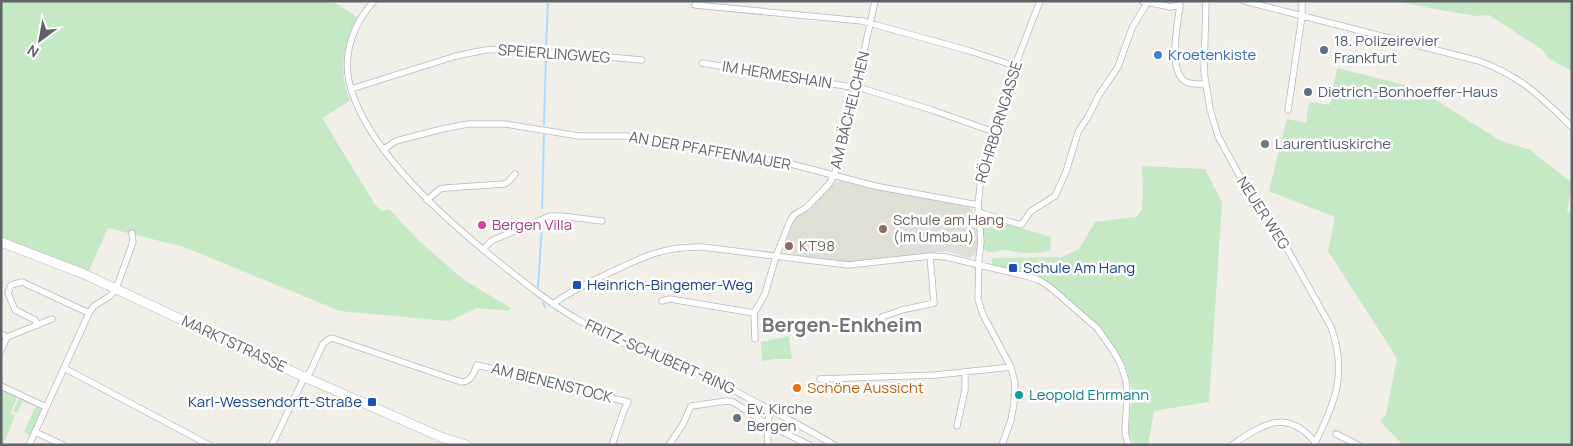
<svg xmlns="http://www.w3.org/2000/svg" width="1573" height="446" font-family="Manrope,sans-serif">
	<rect width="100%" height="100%" fill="#f1efe8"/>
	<path fill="#e1ded6" d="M843,180l32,8 97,19 7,35 -3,11 -6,5 -24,-7 -92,12 -62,-7 2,-10 -7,-7 8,-21 15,-9 25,-27z"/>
	<path fill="#c5e8c5" d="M1,1h331l25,16c-14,31 -19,51 -7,84l-28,17 54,88 6,5 7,-2 30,32 45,39 47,28 -2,3 -32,-3 -28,13 -109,-10 -156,-64 -76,-19 -20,45 -87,-33z
		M1395,1h177v70l-24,-13 -5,-8 -54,-35 -12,1 -37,-6z
		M1337,68l80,20 82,52 31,10 42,33 -5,28 5,1v233h-169l-23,-24 6,-7 11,-56 -69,-107 7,-34 -66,-26 18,-72 19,4 3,-21 21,3z
		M1142,166l63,3 17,33 -13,200 -55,9 -6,34h-13l-6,-10v-7l3,-40 -7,-23 -17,-28 -32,-31 -36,-29 -48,-12v-7l70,-1 17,-8 16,-27 41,-5 6,-7 1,-19z
		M988,219l63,18 -1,14c-11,2 -21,3 -33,1 -3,0 -8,-2 -12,-2 -7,0 -16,6 -22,-2v-24z
		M789,336l3,23h-17l-13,2 -1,-19z
		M1,388l17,8 -8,17 5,3 -12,29h-2z
		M20,396l23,11 -13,28 -6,-3 12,-26 -13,-5 -6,12 -4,-2z"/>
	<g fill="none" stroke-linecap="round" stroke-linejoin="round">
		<path stroke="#aadaff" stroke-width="2" d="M546,46l2,-45
			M544,125l2,-69
			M542,208l2,-73
			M538,287l4,-60
			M543,303l2,4"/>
		<defs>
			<path id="street" d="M374,1c-20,22 -31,51 -25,80 15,68 99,141 152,183 25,20 51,41 79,57 41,24 85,38 128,56 14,6 27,14 40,21 29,15 58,30 86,47
				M1142,1l28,6 10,-2
				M1206,1l-2,71 6,37 8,27 26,48 26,34 61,109c17,47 4,75 -17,118
				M1244,1l235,60c43,16 61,35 93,66
				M695,5l167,16 108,30 45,15
				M1180,5c-2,18 -13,66 6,77 6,3 13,2 20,2
				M702,63l162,26 68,21 62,22
				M351,89l105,-33 29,-6 31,-1 126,11
				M1288,110l14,-94v-15
				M384,149l12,-8 46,-12 26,-5h37l74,12h46l37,5 129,23 84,22 103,19
				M427,200l13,-11 6,-1 58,-4 4,-2 7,-8
				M978,212l43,13 10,-14 24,-15 11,-24 12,-40 10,-15 11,-22 19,-28 14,-39 15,-25
				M483,250l8,-9 59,-25h11l41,5
				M662,301l8,-2 84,14
				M553,304c16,-12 33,-20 50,-28 36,-17 58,-30 99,-29l146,18 82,-9 16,1 80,19 13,4 12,8 46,40 17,24 7,13 5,16 1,15 -2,36 2,8 2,5
				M882,317l20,-7 32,-7 -4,-47
				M38,325l-3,-5 -20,-10 -7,-17 3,-8 11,-3 67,31
				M1,334l6,3 45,-18
				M755,339l-1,-26 11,-19 11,-38 14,-35 4,-6 13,-8 22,-23 6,-11 21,-85 19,-87
				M1,350l6,-13
				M64,368l145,77
				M820,379l116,-4 75,-8
				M1,386l45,21
				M957,426l8,-36v-18
				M35,432l28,13
				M1336,434l22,11
				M29,445l60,-132 5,-7 16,-10 6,-7 17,-47 -1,-9
				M272,445l30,-63 8,-10 13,-28 6,-5 3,-1 129,44c10,0 13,-9 16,-17l151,37 -4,8 -12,35
				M669,445l14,-21 8,-18 36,-5 6,1 34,22 42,21
				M768,445l-1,-21 4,-15
				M1002,445l9,-25 3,-17 1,-20 -4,-16 -28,-52 -5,-16 1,-41 2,-16 -3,-37 3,-28 25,-88 34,-88
				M1232,445c30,-20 54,-38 83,-3"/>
			<path id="secondary" d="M1,242l83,32 216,101 141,62 25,8"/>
		</defs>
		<use href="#street" stroke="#b5b8bc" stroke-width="7"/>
		<use href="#secondary" stroke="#b6babf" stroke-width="10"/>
		<use href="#street" stroke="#fff" stroke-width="5.5"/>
		<use href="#secondary" stroke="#fff" stroke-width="9"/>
	</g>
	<g fill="#5c6f8a" stroke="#fff" stroke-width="2">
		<circle cx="1324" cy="50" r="5"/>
		<circle cx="1308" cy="92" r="5"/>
	</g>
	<circle fill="#3f7fe0" stroke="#fff" stroke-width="2" cx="1158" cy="55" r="5"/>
	<g fill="#6b7280" stroke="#fff" stroke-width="2">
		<circle cx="1265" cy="144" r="5"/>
		<circle cx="737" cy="418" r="5"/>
	</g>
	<circle fill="#d1479c" stroke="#fff" stroke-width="2" cx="482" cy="225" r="5"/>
	<g fill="#8d6e63" stroke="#fff" stroke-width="2">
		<circle cx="883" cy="229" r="5"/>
		<circle cx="789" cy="246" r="5"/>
	</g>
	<g fill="#1a4fb4" stroke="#fff" stroke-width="2">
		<rect x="1008" y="263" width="10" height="10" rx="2.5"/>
		<rect x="572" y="280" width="10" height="10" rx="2.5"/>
		<rect x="367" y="397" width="10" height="10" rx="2.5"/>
	</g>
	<circle fill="#e8710a" stroke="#fff" stroke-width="2" cx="797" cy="388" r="5"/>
	<circle fill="#0f9aa8" stroke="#fff" stroke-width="2" cx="1019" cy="395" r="5"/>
	<g text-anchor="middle" stroke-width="5" stroke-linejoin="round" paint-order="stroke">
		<g font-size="15" fill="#4e5e75" stroke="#fff" text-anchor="start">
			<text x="1334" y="46">18. Polizeirevier<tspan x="1334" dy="17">Frankfurt</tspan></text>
			<text x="1318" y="97">Dietrich-Bonhoeffer-Haus</text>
		</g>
		<g font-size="15" fill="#5f6368" stroke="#fff">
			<text transform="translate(554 54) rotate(4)" y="5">SPEIERLINGWEG</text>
			<text transform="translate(777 75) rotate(9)" y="5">IM HERMESHAIN</text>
			<text transform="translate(850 110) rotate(-76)" y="5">AM BÄCHELCHEN</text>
			<text transform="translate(999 122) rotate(-73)" y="5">RÖHRBORNGASSE</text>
			<text transform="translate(710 151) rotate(10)" y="5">AN DER PFAFFENMAUER</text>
			<text transform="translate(1263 213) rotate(57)" y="5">NEUER WEG</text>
			<text transform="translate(234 344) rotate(25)" y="5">MARKTSTRASSE</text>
			<text transform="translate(660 357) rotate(24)" y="5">FRITZ-SCHUBERT-RING</text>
			<text transform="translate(552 383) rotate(14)" y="5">AM BIENENSTOCK</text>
		</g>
		<g font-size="15" fill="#366cbe" stroke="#fff" text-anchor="start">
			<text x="1168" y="60">Kroetenkiste</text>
		</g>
		<g font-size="15" fill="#5b616d" stroke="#fff" text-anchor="start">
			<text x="1275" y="149">Laurentiuskirche</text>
			<text x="747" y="414">Ev. Kirche<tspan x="747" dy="17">Bergen</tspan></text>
		</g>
		<g font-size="15" fill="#785e54" stroke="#fff" text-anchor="start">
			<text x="893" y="225">Schule am Hang<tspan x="893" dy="17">(im Umbau)</tspan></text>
			<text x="799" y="251">KT98</text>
		</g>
		<g font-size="15" fill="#b23c85" stroke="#fff" text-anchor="start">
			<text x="492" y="230">Bergen Villa</text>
		</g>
		<g font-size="15" fill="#164399" stroke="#fff" text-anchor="start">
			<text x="1023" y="273">Schule Am Hang</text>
			<text x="587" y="290">Heinrich-Bingemer-Weg</text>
			<text x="362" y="407" text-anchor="end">Karl-Wessendorft-Straße</text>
		</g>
		<g font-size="15" fill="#c56008" stroke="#fff" text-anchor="start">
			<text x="807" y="393">Schöne Aussicht</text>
		</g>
		<g font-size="15" fill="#0d838f" stroke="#fff" text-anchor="start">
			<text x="1029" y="400">Leopold Ehrmann</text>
		</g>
		<g font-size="20" font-weight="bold" fill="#70757a" stroke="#fff">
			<text x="842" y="332">Bergen-Enkheim</text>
		</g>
	</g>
	<rect width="1573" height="446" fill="none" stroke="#5f6368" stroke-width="5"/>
	<g transform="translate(40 40) rotate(212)" stroke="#ffffff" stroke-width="4" paint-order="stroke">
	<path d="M0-4L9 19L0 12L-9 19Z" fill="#5f6368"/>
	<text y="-8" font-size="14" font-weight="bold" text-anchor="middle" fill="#5f6368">N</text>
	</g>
</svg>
